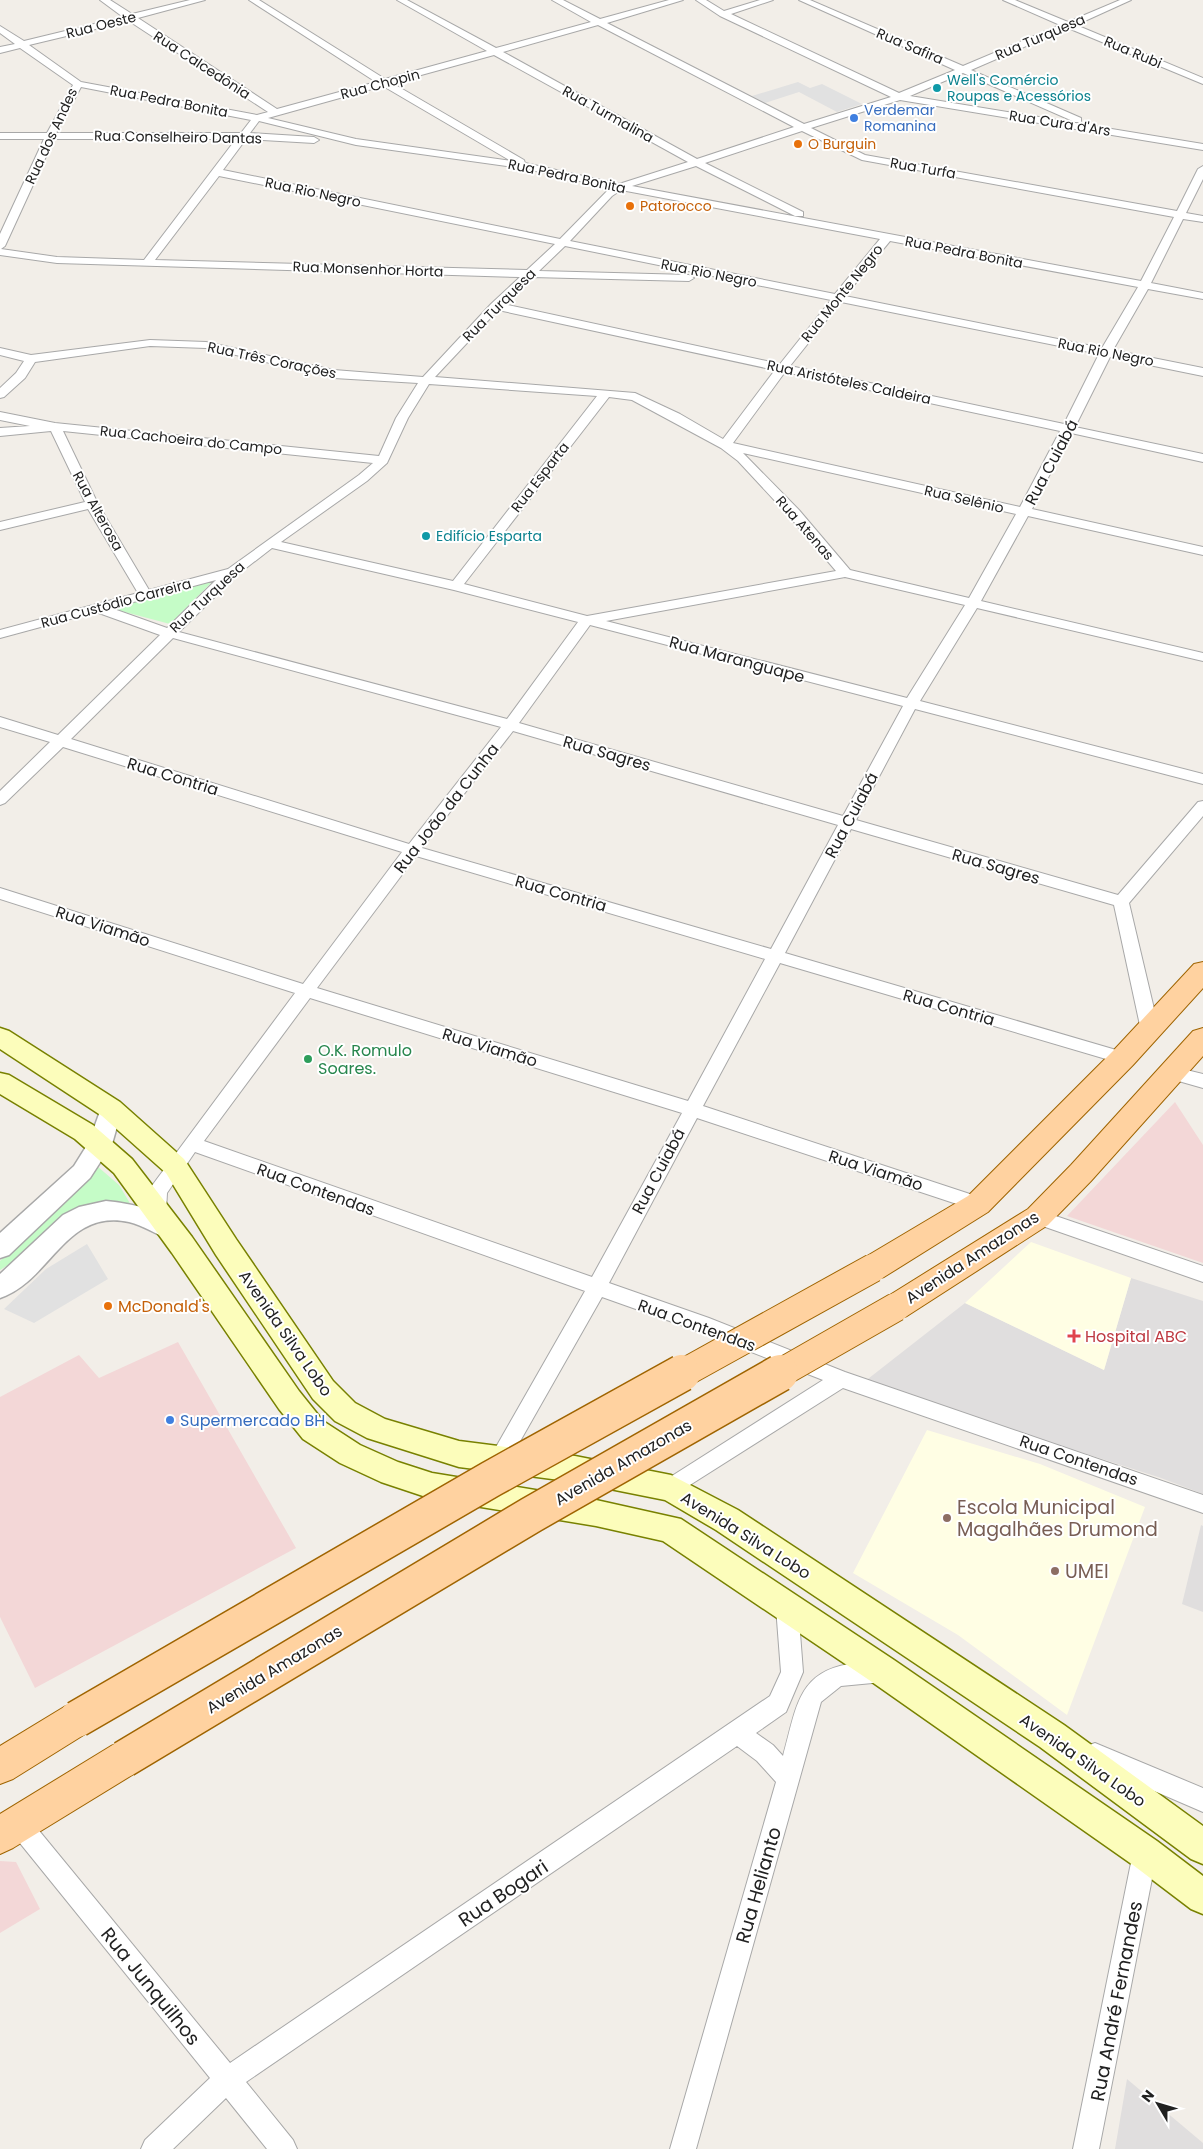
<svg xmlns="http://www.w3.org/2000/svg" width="1203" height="2149" font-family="Poppins,sans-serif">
	<rect width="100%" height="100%" fill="#f2eee8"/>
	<path fill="#e0dede" d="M1131,1278l72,23v193l-42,-16 -297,-96 101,-79 139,67z
		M1201,1525l2,1v86l-21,-8z
		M1127,2079l76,64v6h-88z"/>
	<path fill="#f3d7d7" d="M1175,1102l28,43v118l-136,-47z
		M178,1342l118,206 -261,140 -35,-71v-220l79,-42 20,23z
		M0,1861l16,1 24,47 -40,24z"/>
	<path fill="#fffee4" d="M1031,1242l100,36 -27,92 -139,-67z
		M927,1430l113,34 105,43 -78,208 -109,-80 -105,-62z"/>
	<path fill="#c5fcc7" d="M215,579l-45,45 -64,-17z
		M97,1166l22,19 12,20 -21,-3 -110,68v-9z"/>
	<path fill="#e1e1e1" d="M798,82l12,6 12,-4 40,20 -25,8 -38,-20 -34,11 -13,-7z
		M87,1244l21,35 -74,44 -30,-14 42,-40z"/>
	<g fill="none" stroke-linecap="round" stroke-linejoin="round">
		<defs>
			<path id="minor" d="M100,0h10l22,14 58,-14h15l-67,18 139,91 99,-27 -127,-82h10l126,79 102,-28 -90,-51h10l89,48 95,-26 -39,-22h11l37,19 69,-19h14l-76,23 197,101 87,-27 -171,-81 -24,-16h10l18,11 36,-11h13l-42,14 168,79 56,-23 -156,-70h11l153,66 97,-41 -57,-25h12l53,22 52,-22h11l-55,25 127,53v6l-135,-56 -97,42 110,48v4h-6l-112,-49 -53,23 293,48v6l-303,-50 -89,28 54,27 312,56 21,-42 5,-3v13l-17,34 17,3v6l-20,-3 -32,64 52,10v6l-55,-10 -35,61 90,18v8l-93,-19 -35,70 128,27v8l-132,-29 -39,76 171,38v8l-175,-39 -47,85 222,52v8l-226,-53 -57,93 283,73v10l-288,-75 -59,111 262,75 80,-93 5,-1v15l-74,87 30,127 -3,4 -6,2 -6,-2 -3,-4 -27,-125 -263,-76 -66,124 338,99 6,1 3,5 -3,5 -6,1 -343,-101 -77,143 282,93 2,5 -2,5 -7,2 -281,-93 -88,165 100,35 136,54 358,123v18l-360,-125 -172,109 -7,-2 -3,-7 3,-7 159,-101 -128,-50 -93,-33 -96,169 -7,3 -7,-3 -3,-6 3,-6 93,-163 -390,-139 -28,41 -1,18 -2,5 -7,2 -7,-2c-4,-8 -3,-21 1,-29l144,-194 -295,-94v-11l303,96 99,-132 -339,-105 -58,56 -5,2v-14l50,-49 -50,-15v-10l58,18 102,-100 -64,-23 -96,26v-8l138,-37 -50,-84 -88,21v-8l85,-20 -34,-71 -51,5v-8l30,-2 -30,-6v-8l55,11 324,33 17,-38 22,-35 -84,-5 -128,-30 -56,-2 -115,16 -10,16 -21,19 -4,1v-10l16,-15 8,-12 -24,-6v-7l31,7 119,-15 56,2 128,28 89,7 68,-73 29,-27 -463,-14 -57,-8v-21l44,-95h-44v-6h47l26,-48 -53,-37 -20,5v-6l15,-3 -15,-11v-7l24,15 99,-24zM129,21l139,91 -11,3 -176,-33 -52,-37zM598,25l196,102 -97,32 -194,-107zM494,55l194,107 -69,22 -94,-21 -1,-3 -132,-77zM383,86l128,75 -155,-22 -88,-21zM81,87l170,33 -10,13h-185zM259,121l97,24 171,24 83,19 -50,51 -337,-69 23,-31 68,4 5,-3 -5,-3 -64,-4zM802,131l60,29 312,57 -33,64 -509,-95 64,-20 99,50h8v-4l-98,-49zM54,139h182l-92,121 -87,-3 -56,-8 4,-3zM219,176l336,68 -28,26 -372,-10zM621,190l259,49 -45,55 -265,-53 42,-45zM890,241l248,46 -36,61 -257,-52zM565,246l266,54 -51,64 -277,-60 29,-27 157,4 5,-3 -5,-3 -150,-4zM841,302l258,52 -35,70 -274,-58zM498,310l277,60 -52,69 -43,-25 -45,-21 -200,-16zM785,372l275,59 -40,76 -287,-64zM429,384l168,12 -144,185 -172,-39 86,-61 20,-18 21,-45zM609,397l23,3 89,48 17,13 51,55 47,55 -249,45 -123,-32zM63,431l310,32 -14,12 -131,94 -79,21 -51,-86zM743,453l273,61 -47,84 -119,-28 -51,-60zM272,548l182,42 124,32 -71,97 -328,-87 58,-57zM845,577l120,28 -58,93 -301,-77zM216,580l-49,48 -56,-20zM590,625l313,81 -60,110 -324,-93zM173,638l328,89 -92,117 -338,-105zM513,731l325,94 -67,124 -349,-101zM416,856l349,103 -77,142 -371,-113zM310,998l372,115 -90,164 -388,-136z
				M1174,1067l29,7v14l-35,-10 -3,-5 3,-5z
				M1038,1210l165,56v16l-172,-60 -2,-5 2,-5z
				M787,1597l8,3 3,7 5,65 -17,40 -30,21 17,12 10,11c14,-49 14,-87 74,-93 12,-1 23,-4 34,0l3,8 -3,8 -8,3 -42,4 -20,16 -125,447h-26l106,-367 -19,-21 -20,-15 -491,336 47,58 4,9h-30l-41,-51 -53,51h-32l4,-9 65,-62 -199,-246 -4,-8 4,-8 8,-4 8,4 203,247 540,-367 11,-24 -5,-65 3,-7z
				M1095,1743l108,45v24l-116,-50 -4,-8 4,-8z
				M1145,1841l8,4 4,8 -58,296h-26l60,-296 4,-8z"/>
			<path id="tertiary" d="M111,1100l8,3 3,6 -10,35 -22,34 -81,77 -9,3v-25l74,-67 15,-24 14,-39z
				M106,1201c21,2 67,10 77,29l-3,7 -9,3c-14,-5 -28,-15 -42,-18 -64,-14 -78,59 -129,76v-24l63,-59 16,-8z"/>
			<path id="secondary" d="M0,1028l9,3 111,71 64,57 52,80 97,142 22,22 30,16 74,22 116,15 96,19 67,35 326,215 139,101v38l-12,-5 -151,-112 -324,-217 -51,-30 -90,-18 -116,-15 -92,-29 -32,-17 -22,-22 -97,-144 -50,-82 -64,-57 -102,-67z
				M0,1073l9,2 84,50 39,34 60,78 107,154 24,30 37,24 38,17 34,11 164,27 85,19 213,141 263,181 46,35v38l-12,-5 -58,-44 -261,-183 -209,-141 -67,-15 -164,-27 -51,-17 -41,-19 -37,-24 -24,-30 -107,-156 -58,-80 -39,-34 -75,-45z"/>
			<path id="primary" d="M1203,962v26l-70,77 -145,147 -104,65 -11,3 -11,-3 -4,-9 4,-9 106,-63 145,-145 81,-87z
				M1203,1028v28l-112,125 -43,44 -141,91 -11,4 -11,-4 -4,-9 4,-9 143,-89 43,-44 122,-134z
				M77,1702l13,5 5,12 -5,12 -77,48 -13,5v-38l64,-39z
				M124,1741l13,5 5,13 -5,13 -124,76 -13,6v-40l111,-68z"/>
		</defs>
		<use href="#minor" stroke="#a8a8a8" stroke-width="2"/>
		<use href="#tertiary" stroke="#a8a8a8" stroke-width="3"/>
		<use href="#secondary" stroke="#788100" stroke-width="3"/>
		<use href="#primary" stroke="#9f6400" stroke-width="2"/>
		<use href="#minor" fill="#fff" fill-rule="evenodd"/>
		<use href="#tertiary" fill="#fff" fill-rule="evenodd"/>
		<use href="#secondary" fill="#fcfdbb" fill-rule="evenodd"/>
		<use href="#primary" fill="#ffd2a0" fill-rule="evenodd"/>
		<defs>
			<path id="primary-bridge-far1" d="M680,1375l193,-107
				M777,1375l119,-68"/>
			<path id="primary-bridge" d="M77,1719l414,-240 191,-106
				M124,1759l407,-244 249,-142"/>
		</defs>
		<use href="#primary-bridge-far1" stroke="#9f6400" stroke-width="30" stroke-linecap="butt"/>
		<use href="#primary-bridge" stroke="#9f6400" stroke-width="39" stroke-linecap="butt"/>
		<use href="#primary-bridge-far1" stroke="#ffd2a0" stroke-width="28"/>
		<use href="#primary-bridge" stroke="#ffd2a0" stroke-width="36"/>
	</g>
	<g fill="#0f9aa8" stroke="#fff" stroke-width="2">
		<circle cx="937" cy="88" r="5"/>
		<circle cx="426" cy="536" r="5"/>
	</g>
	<g fill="#3f7fe0" stroke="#fff" stroke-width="2">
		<circle cx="854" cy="118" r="5"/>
		<circle cx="170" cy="1420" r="5"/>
	</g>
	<g fill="#e8710a" stroke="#fff" stroke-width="2">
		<circle cx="798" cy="144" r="5"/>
		<circle cx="630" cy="206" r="5"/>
		<circle cx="108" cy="1306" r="5"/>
	</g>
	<circle fill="#2e9e5b" stroke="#fff" stroke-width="2" cx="308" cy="1059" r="5"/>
	<path fill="#e0444e" stroke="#fff" stroke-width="2" d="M1071.5 1328.5h5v5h5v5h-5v5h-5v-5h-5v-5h5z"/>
	<g fill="#8d6e63" stroke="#fff" stroke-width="2">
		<circle cx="947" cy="1518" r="5"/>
		<circle cx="1055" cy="1571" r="5"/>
	</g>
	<g text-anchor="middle" stroke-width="4" stroke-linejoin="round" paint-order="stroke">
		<g font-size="14" fill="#212121" stroke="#fff">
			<text transform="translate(101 25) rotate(-14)" y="5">Rua Oeste</text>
			<text transform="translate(1040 37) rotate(-23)" y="5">Rua Turquesa</text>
			<text transform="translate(910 46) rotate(23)" y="5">Rua Safira</text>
			<text transform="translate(1133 52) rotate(23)" y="5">Rua Rubi</text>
			<text transform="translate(202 65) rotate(33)" y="5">Rua Calcedônia</text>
			<text transform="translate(380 84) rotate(-15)" y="5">Rua Chopin</text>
			<text transform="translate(169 101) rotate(11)" y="5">Rua Pedra Bonita</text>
			<text transform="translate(608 114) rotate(29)" y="5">Rua Turmalina</text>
			<text transform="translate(1060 123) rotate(9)" y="5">Rua Cura d'Ars</text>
			<text transform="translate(51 136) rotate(-65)" y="5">Rua dos Andes</text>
			<text transform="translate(178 137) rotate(1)" y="5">Rua Conselheiro Dantas</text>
			<text transform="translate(923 168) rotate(10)" y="5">Rua Turfa</text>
			<text transform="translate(567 176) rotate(12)" y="5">Rua Pedra Bonita</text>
			<text transform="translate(313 192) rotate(12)" y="5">Rua Rio Negro</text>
			<text transform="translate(964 252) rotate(11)" y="5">Rua Pedra Bonita</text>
			<text transform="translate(368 269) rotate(2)" y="5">Rua Monsenhor Horta</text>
			<text transform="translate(709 273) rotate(11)" y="5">Rua Rio Negro</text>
			<text transform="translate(842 293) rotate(-51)" y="5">Rua Monte Negro</text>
			<text transform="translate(499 305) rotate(-45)" y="5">Rua Turquesa</text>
			<text transform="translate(1106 352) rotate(11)" y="5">Rua Rio Negro</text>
			<text transform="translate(272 360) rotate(12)" y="5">Rua Três Corações</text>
			<text transform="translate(849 382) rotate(12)" y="5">Rua Aristóteles Caldeira</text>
			<text transform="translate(191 440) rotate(6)" y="5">Rua Cachoeira do Campo</text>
			<text transform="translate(540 477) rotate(-52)" y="5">Rua Esparta</text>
			<text transform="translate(964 499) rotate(13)" y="5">Rua Selênio</text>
			<text transform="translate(98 511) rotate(61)" y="5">Rua Alterosa</text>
			<text transform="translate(805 528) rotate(49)" y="5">Rua Atenas</text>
			<text transform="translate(207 597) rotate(-43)" y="5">Rua Turquesa</text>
			<text transform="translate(116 603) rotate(-15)" y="5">Rua Custódio Carreira</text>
		</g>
		<g font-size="14" fill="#0d838f" stroke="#fff" text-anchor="start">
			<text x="947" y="85">Well's Comércio<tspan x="947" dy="16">Roupas e Acessórios</tspan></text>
			<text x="436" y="541">Edifício Esparta</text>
		</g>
		<g font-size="14" fill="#366cbe" stroke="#fff" text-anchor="start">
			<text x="864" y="115">Verdemar<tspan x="864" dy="16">Romanina</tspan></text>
		</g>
		<g font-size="14" fill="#c56008" stroke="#fff" text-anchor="start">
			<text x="808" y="149">O Burguin</text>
			<text x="640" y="211">Patorocco</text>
		</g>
		<g font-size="16" fill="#212121" stroke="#fff">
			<text transform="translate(1051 462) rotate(-62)" y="6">Rua Cuiabá</text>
			<text transform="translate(737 659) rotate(15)" y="6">Rua Maranguape</text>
			<text transform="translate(607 753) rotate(16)" y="6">Rua Sagres</text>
			<text transform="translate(173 776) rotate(17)" y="6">Rua Contria</text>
			<text transform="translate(446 808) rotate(-52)" y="6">Rua João da Cunha</text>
			<text transform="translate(851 815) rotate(-62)" y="6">Rua Cuiabá</text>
			<text transform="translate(996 866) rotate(16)" y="6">Rua Sagres</text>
			<text transform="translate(561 893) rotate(16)" y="6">Rua Contria</text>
			<text transform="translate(103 926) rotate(18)" y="6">Rua Viamão</text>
			<text transform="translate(949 1007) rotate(16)" y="6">Rua Contria</text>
			<text transform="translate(490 1047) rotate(17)" y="6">Rua Viamão</text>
			<text transform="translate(876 1170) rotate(18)" y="6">Rua Viamão</text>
			<text transform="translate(658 1171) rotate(-62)" y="6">Rua Cuiabá</text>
			<text transform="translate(316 1189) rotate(20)" y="6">Rua Contendas</text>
			<text transform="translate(972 1257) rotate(-33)" y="6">Avenida Amazonas</text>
			<text transform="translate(697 1325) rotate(20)" y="6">Rua Contendas</text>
			<text transform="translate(286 1333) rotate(55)" y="6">Avenida Silva Lobo</text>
			<text transform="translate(1079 1460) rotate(19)" y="6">Rua Contendas</text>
			<text transform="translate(623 1462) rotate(-30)" y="6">Avenida Amazonas</text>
			<text transform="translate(746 1535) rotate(32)" y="6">Avenida Silva Lobo</text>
			<text transform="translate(274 1669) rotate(-31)" y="6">Avenida Amazonas</text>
			<text transform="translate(1083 1760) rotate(35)" y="6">Avenida Silva Lobo</text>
		</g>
		<g font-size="16" fill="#27864d" stroke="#fff" text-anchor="start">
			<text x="318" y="1056">O.K. Romulo<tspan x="318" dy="18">Soares.</tspan></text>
		</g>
		<g font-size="16" fill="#c56008" stroke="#fff" text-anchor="start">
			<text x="118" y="1312">McDonald's</text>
		</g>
		<g font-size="16" fill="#be3a42" stroke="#fff" text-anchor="start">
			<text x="1085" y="1342">Hospital ABC</text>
		</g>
		<g font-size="16" fill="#366cbe" stroke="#fff" text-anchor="start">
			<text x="180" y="1426">Supermercado BH</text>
		</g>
		<g font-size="19" fill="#785e54" stroke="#fff" text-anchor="start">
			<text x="957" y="1514">Escola Municipal<tspan x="957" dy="22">Magalhães Drumond</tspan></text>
			<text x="1065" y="1578">UMEI</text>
		</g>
		<g font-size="19" fill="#212121" stroke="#fff">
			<text transform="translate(758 1885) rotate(-74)" y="7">Rua Helianto</text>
			<text transform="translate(503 1893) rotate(-34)" y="7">Rua Bogari</text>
			<text transform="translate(151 1986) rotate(51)" y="7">Rua Junquilhos</text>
			<text transform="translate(1116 2001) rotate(-79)" y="7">Rua André Fernandes</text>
		</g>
	</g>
	<g transform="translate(1158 2104) rotate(308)" stroke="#ffffff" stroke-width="4" paint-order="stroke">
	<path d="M0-4L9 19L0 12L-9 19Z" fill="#212121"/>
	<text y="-8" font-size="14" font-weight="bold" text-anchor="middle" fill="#212121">N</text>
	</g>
</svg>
